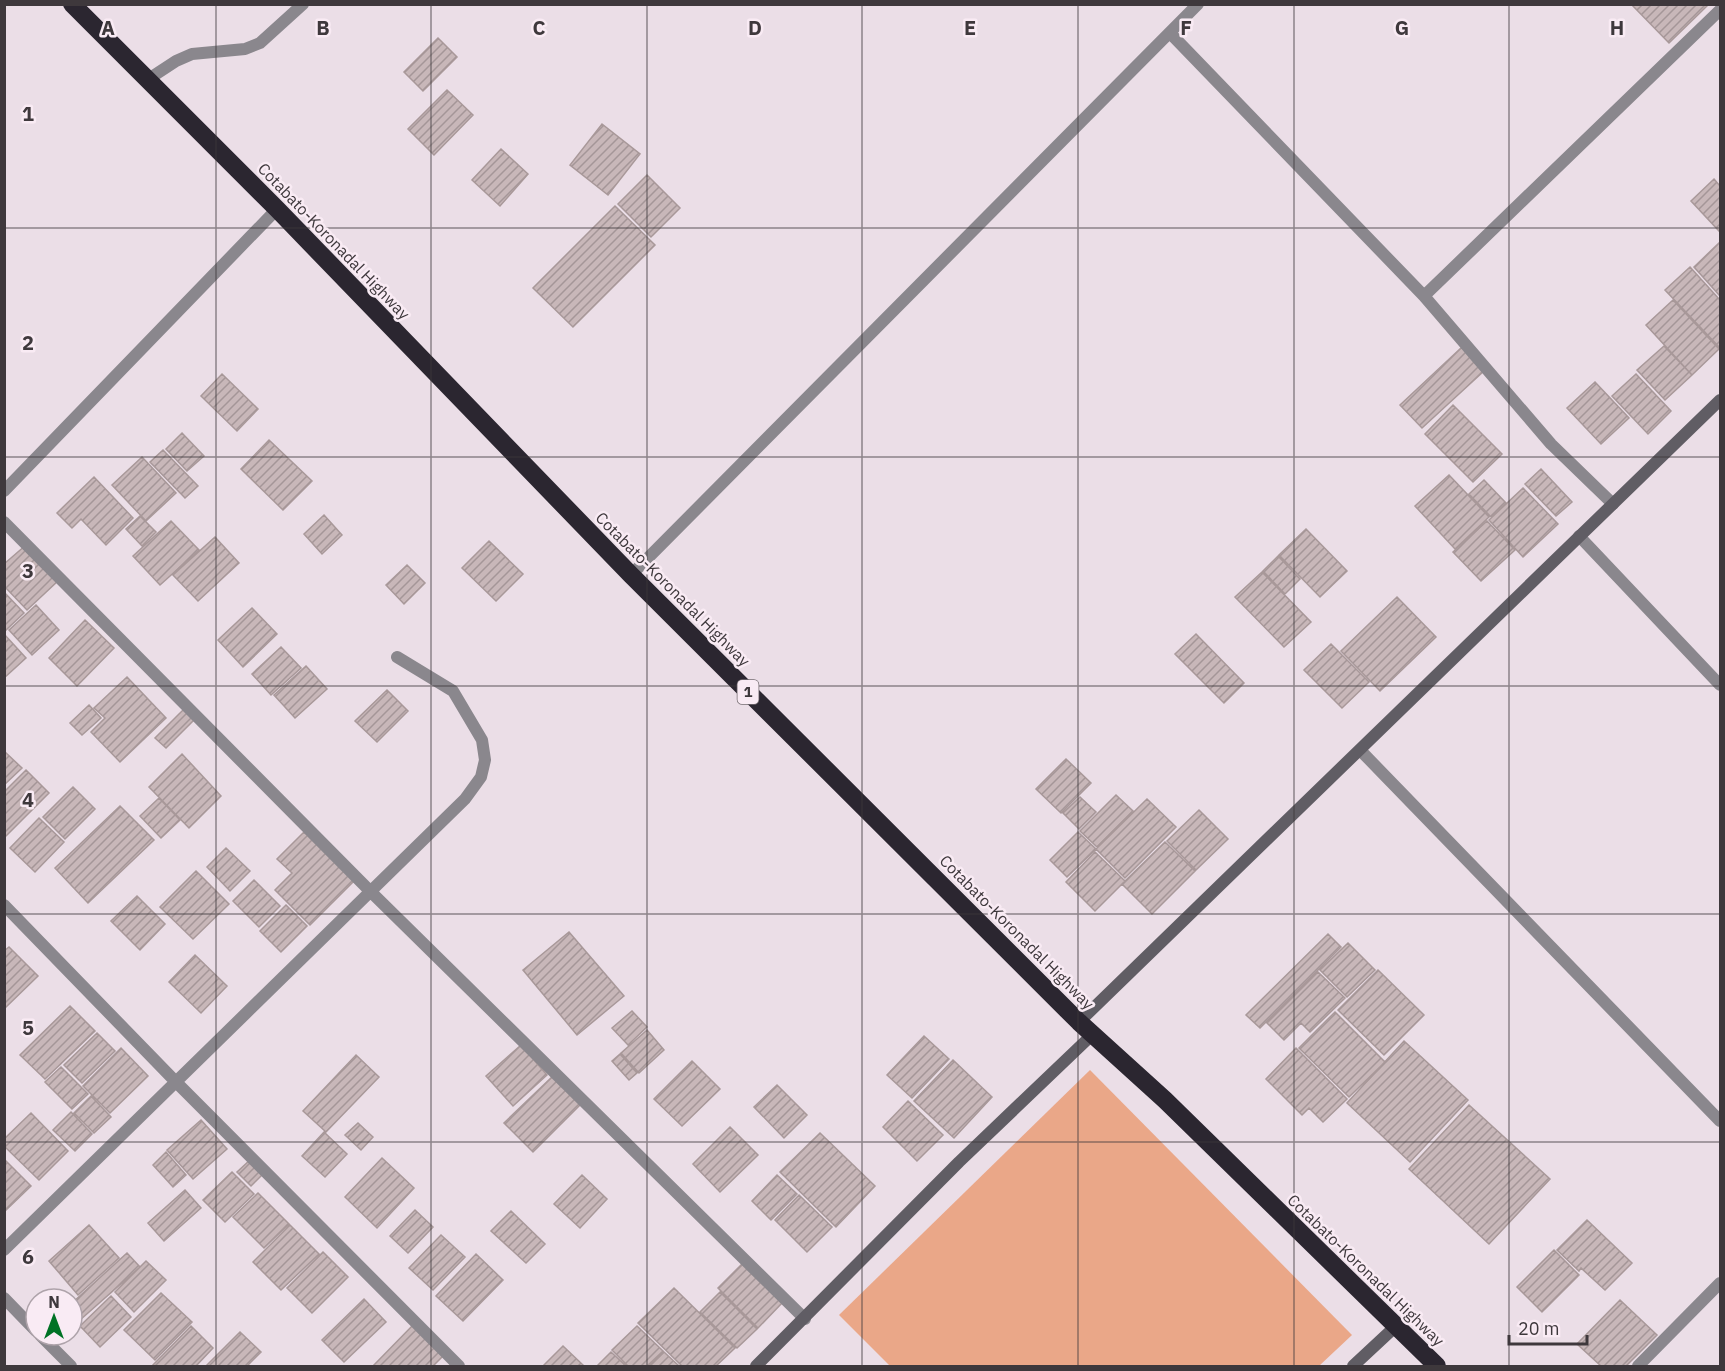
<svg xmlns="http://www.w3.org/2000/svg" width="1725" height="1371" font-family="'IBM Plex Sans',sans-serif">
	<defs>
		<pattern id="building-hatch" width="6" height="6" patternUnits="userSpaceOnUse" patternTransform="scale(1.5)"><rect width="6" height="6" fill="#c8b7b9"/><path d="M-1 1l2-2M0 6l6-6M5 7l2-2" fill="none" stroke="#a49698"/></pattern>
	</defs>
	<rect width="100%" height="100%" fill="#ebdee7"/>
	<path fill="#eaa788" d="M1090,1070l262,265 -33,31h-429l-51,-51z"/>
	<path fill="url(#building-hatch)" stroke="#a89899" stroke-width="1.5" d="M1631,4h78l-40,39z
		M438,38l19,19 -34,34 -19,-19z
		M447,90l26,25 -39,40 -26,-26z
		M602,124l38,30 -32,41 -38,-30z
		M501,149l27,25 -28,32 -28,-26z
		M647,175l33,33 -29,29 -33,-33z
		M1714,179l6,7v46l-29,-31z
		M615,206l40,39 -82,82 -40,-39z
		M1720,242v54l-26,-29z
		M1690,267l30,33v48l-55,-58z
		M1673,300l46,49 -27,26 -46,-50z
		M1664,346l28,29 -27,25 -28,-30z
		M1462,347l22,24 -62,57 -22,-23z
		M222,374l36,35 -21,22 -36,-35z
		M1636,374l35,37 -23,23 -36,-38z
		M1595,382l34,36 -28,26 -34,-36z
		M1453,405l49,49 -29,28 -48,-48z
		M182,433l22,23 -17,15 -21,-22z
		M269,440l43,41 -29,29 -42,-41z
		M163,450l35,36 -13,12 -35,-36z
		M142,457l34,36 -30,28 -34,-36z
		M1541,469l31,33 -16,14 -31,-32z
		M1449,475l40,42 -34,32 -40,-43z
		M94,477l39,41 -27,27 -25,-26 -9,9 -15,-15z
		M1484,480l22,23 -15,14 -22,-23z
		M1523,488l35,36 -35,33 -34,-37z
		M324,515l18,20 -20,19 -18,-20z
		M140,516l16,16 -14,14 -16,-17z
		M171,521l28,29 -39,35 -27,-29z
		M1487,521l28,29 -34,31 -28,-29z
		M1306,529l41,42 -27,26 -41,-42z
		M215,537l24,26 -41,38 -25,-26z
		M489,541l34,33 -27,27 -34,-33z
		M26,545l33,35 -32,30 -23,-24v-22z
		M1278,556l22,23 -15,15 -22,-23z
		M407,565l18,18 -21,21 -18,-19z
		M1262,572l49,50 -27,25 -49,-50z
		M4,592l20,21 -18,17 -2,-1z
		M1397,597l39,40 -56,54 -39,-40z
		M36,605l23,25 -27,25 -23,-25z
		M252,608l25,26 -34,33 -25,-27z
		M85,620l29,28 -37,38 -28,-28z
		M4,634l22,24 -22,20z
		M1196,634l48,49 -20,20 -49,-49z
		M1331,644l38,38 -27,26 -38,-38z
		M281,647l20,21 -30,27 -19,-21z
		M306,666l21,23 -32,29 -21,-23z
		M127,677l39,41 -46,44 -29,-30 14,-14 -11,-10z
		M387,690l21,21 -31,31 -22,-21z
		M89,705l12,13 -19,17 -12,-12z
		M185,708l10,11 -29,29 -11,-10z
		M4,751l18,17 -18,17z
		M182,754l39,42 -32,32 -40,-41z
		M1066,759l25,24 -30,30 -25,-24z
		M26,770l23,23 -45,45v-46z
		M73,787l22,22 -30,30 -22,-22z
		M1116,795l17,16 -36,36 -17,-16z
		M1080,797l16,15 -17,17 -16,-16z
		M159,798l21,22 -19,18 -21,-22z
		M1147,799l29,28 -51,51 -29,-29z
		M120,806l34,34 -66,63 -33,-35z
		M1199,810l29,29 -32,31 -29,-29z
		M39,818l25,24 -29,30 -25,-24z
		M304,832l50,49 -44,44 -35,-35 17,-17 -15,-14z
		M1078,832l18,17 -29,28 -17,-17z
		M1165,842l30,29 -43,43 -30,-30z
		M226,848l24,23 -20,20 -23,-24z
		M1095,852l30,29 -30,30 -29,-29z
		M196,871l33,33 -36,35 -33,-32z
		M254,880l26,26 -21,21 -26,-26z
		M137,896l28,28 -25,26 -29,-29z
		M286,905l21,21 -26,26 -21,-21z
		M569,932l55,64 -47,39 -54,-65z
		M1328,934l13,13 -81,81 -14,-13z
		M1348,943l27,27 -28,27 -27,-27z
		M9,947l29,29 -34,33v-58z
		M195,955l32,31 -26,27 -32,-31z
		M1378,970l46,45 -40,40 -46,-45z
		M1318,972l27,26 -35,34 -9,-9 -17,17 -17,-17z
		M70,1006l25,25 -50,48 -25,-24z
		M632,1011l15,16 -19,18 -16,-17z
		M1335,1012l50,50 -36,35 -50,-49z
		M647,1030l17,20 -25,23 -18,-20z
		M97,1033l18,18 -33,32 -18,-18z
		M924,1036l25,23 -37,39 -25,-23z
		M1404,1041l64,59 -58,62 -63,-59z
		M521,1045l26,30 -34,31 -27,-30z
		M121,1048l27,28 -38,37 -27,-27z
		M1296,1048l51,51 -24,23 -14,-14 -7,7 -36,-36z
		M620,1054l17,19 -8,7 -17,-19z
		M356,1055l23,22 -53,55 -23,-21z
		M953,1060l39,37 -38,41 -40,-37z
		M692,1061l28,28 -38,37 -28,-27z
		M61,1067l27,27 -16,15 -27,-27z
		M555,1074l28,28 -50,50 -29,-29z
		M777,1085l30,30 -23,23 -30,-31z
		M91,1096l20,21 -17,16 -20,-20z
		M908,1101l35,34 -26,26 -34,-34z
		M1469,1105l81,74 -61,65 -80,-75z
		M71,1112l21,22 -17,17 -22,-21z
		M31,1113l37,38 -29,29 -35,-34v-7z
		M201,1120l26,29 -34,30 -26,-29z
		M358,1123l15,14 -12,13 -16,-15z
		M730,1127l28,28 -38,37 -27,-28z
		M324,1132l23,22 -22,23 -23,-21z
		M820,1133l55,53 -39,41 -56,-55z
		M166,1152l20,23 -13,12 -20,-22z
		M382,1158l32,30 -37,40 -32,-31z
		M4,1159l27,27 -27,26z
		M251,1159l13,14 -13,13 -14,-14z
		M232,1172l22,22 -29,28 -22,-22z
		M582,1175l25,24 -27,29 -26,-24z
		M777,1175l20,19 -26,26 -19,-19z
		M185,1190l16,18 -37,33 -16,-18z
		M258,1193l31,31 -25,24 -31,-31z
		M799,1195l33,32 -25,25 -32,-32z
		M415,1210l18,17 -25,26 -18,-17z
		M511,1211l34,33 -19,19 -35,-32z
		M1587,1220l45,43 -27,27 -24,-22 -2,3 -22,-21z
		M89,1225l30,33 -41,37 -29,-34z
		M290,1225l29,29 -38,36 -28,-28z
		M441,1235l24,22 -32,33 -24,-22z
		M1554,1250l25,25 -37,37 -25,-25z
		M323,1252l25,25 -36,36 -25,-25z
		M127,1253l13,14 -60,53 -8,-8v-9z
		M476,1254l27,26 -40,41 -27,-25z
		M146,1261l20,19 -32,32 -19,-20z
		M743,1263l39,40 -24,25 -40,-40z
		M674,1288l61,60 -19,18h-34l-44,-43z
		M720,1292l37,37 -20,19 -37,-36z
		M161,1293l31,29 -37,38 -31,-30z
		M111,1296l20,21 -31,30 -20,-21z
		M364,1299l22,23 -42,40 -22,-22z
		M1620,1300l37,35 -31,31h-25l-24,-22z
		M413,1325l31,30 -11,11h-60z
		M191,1326l22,22 -17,18h-44z
		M637,1326l26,25 -16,15h-19l-16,-16z
		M240,1332l21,20 -14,14h-41z
		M563,1346l20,19 -2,1h-38z
		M611,1352l15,14h-29z
		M664,1352l15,14h-30z"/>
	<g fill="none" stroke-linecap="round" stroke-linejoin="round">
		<path stroke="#8a878d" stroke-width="12" d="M1170,33l254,263 127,148 62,60
			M147,80l29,-19 16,-7 53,-5 15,-6 43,-39
			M1424,296l296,-286
			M4,491l273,-282
			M4,522l365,368 436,429
			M1579,536l141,149
			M631,575l567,-571
			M1360,750l360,371
			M4,905l171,176 284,285
			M4,1250l461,-451 16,-22 4,-17 -3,-20 -29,-49 -56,-34
			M4,1298l32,33
			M40,1335l31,31
			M1638,1366l82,-83"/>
		<path stroke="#605d64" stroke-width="12" d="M1079,1022l641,-622
			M756,1366l203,-204 134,-128
			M1353,1366l43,-40"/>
		<path stroke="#2b2630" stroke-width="18" d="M72,4l205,205 354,366 448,447 86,78 272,266"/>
	</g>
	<path fill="none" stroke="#3e383c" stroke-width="1.5" stroke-opacity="0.55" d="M216,4v1362M431,4v1362M647,4v1362M862,4v1362M1078,4v1362M1294,4v1362M1509,4v1362M4,228h1716M4,457h1716M4,686h1716M4,914h1716M4,1142h1716"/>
	<g text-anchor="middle" stroke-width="5" stroke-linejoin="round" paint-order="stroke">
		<rect fill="#f9ebf4" stroke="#766e73" stroke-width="1.5" x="737.5" y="680" width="21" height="24" rx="4.5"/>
		<g font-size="15" font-weight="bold" fill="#3e383c">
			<text x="748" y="697">1</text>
		</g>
		<g font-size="16" fill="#3e383c" stroke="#f9ebf4">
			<text transform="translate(334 241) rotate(46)" y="6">Cotabato-Koronadal Highway</text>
			<text transform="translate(673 589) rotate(45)" y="6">Cotabato-Koronadal Highway</text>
			<text transform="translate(1017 932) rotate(45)" y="6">Cotabato-Koronadal Highway</text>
			<text transform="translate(1366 1270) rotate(44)" y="6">Cotabato-Koronadal Highway</text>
		</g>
	</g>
	<g font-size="20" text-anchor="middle" font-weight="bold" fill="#3e383c" stroke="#f9ebf4" stroke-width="5" stroke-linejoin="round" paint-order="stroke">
		<text x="108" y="35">A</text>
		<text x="323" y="35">B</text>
		<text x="539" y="35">C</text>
		<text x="755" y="35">D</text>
		<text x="970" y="35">E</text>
		<text x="1186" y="35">F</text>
		<text x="1402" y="35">G</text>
		<text x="1617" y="35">H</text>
		<text x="28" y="121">1</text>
		<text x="28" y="350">2</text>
		<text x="28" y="578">3</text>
		<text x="28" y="807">4</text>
		<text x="28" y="1035">5</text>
		<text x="28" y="1264">6</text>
	</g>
	<rect width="1725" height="1371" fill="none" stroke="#3e383c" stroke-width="12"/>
	<g transform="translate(54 1317)"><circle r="28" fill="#f9ebf4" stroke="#aea3aa" stroke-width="1.5"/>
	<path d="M0-4.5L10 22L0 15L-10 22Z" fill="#007225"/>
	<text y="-9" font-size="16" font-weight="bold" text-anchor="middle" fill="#3e383c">N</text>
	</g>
	<path d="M1509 1335v9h78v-9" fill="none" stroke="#3e383c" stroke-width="3"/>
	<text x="1518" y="1335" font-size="18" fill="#3e383c" stroke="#f9ebf4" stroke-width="4.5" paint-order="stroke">20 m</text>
</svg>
